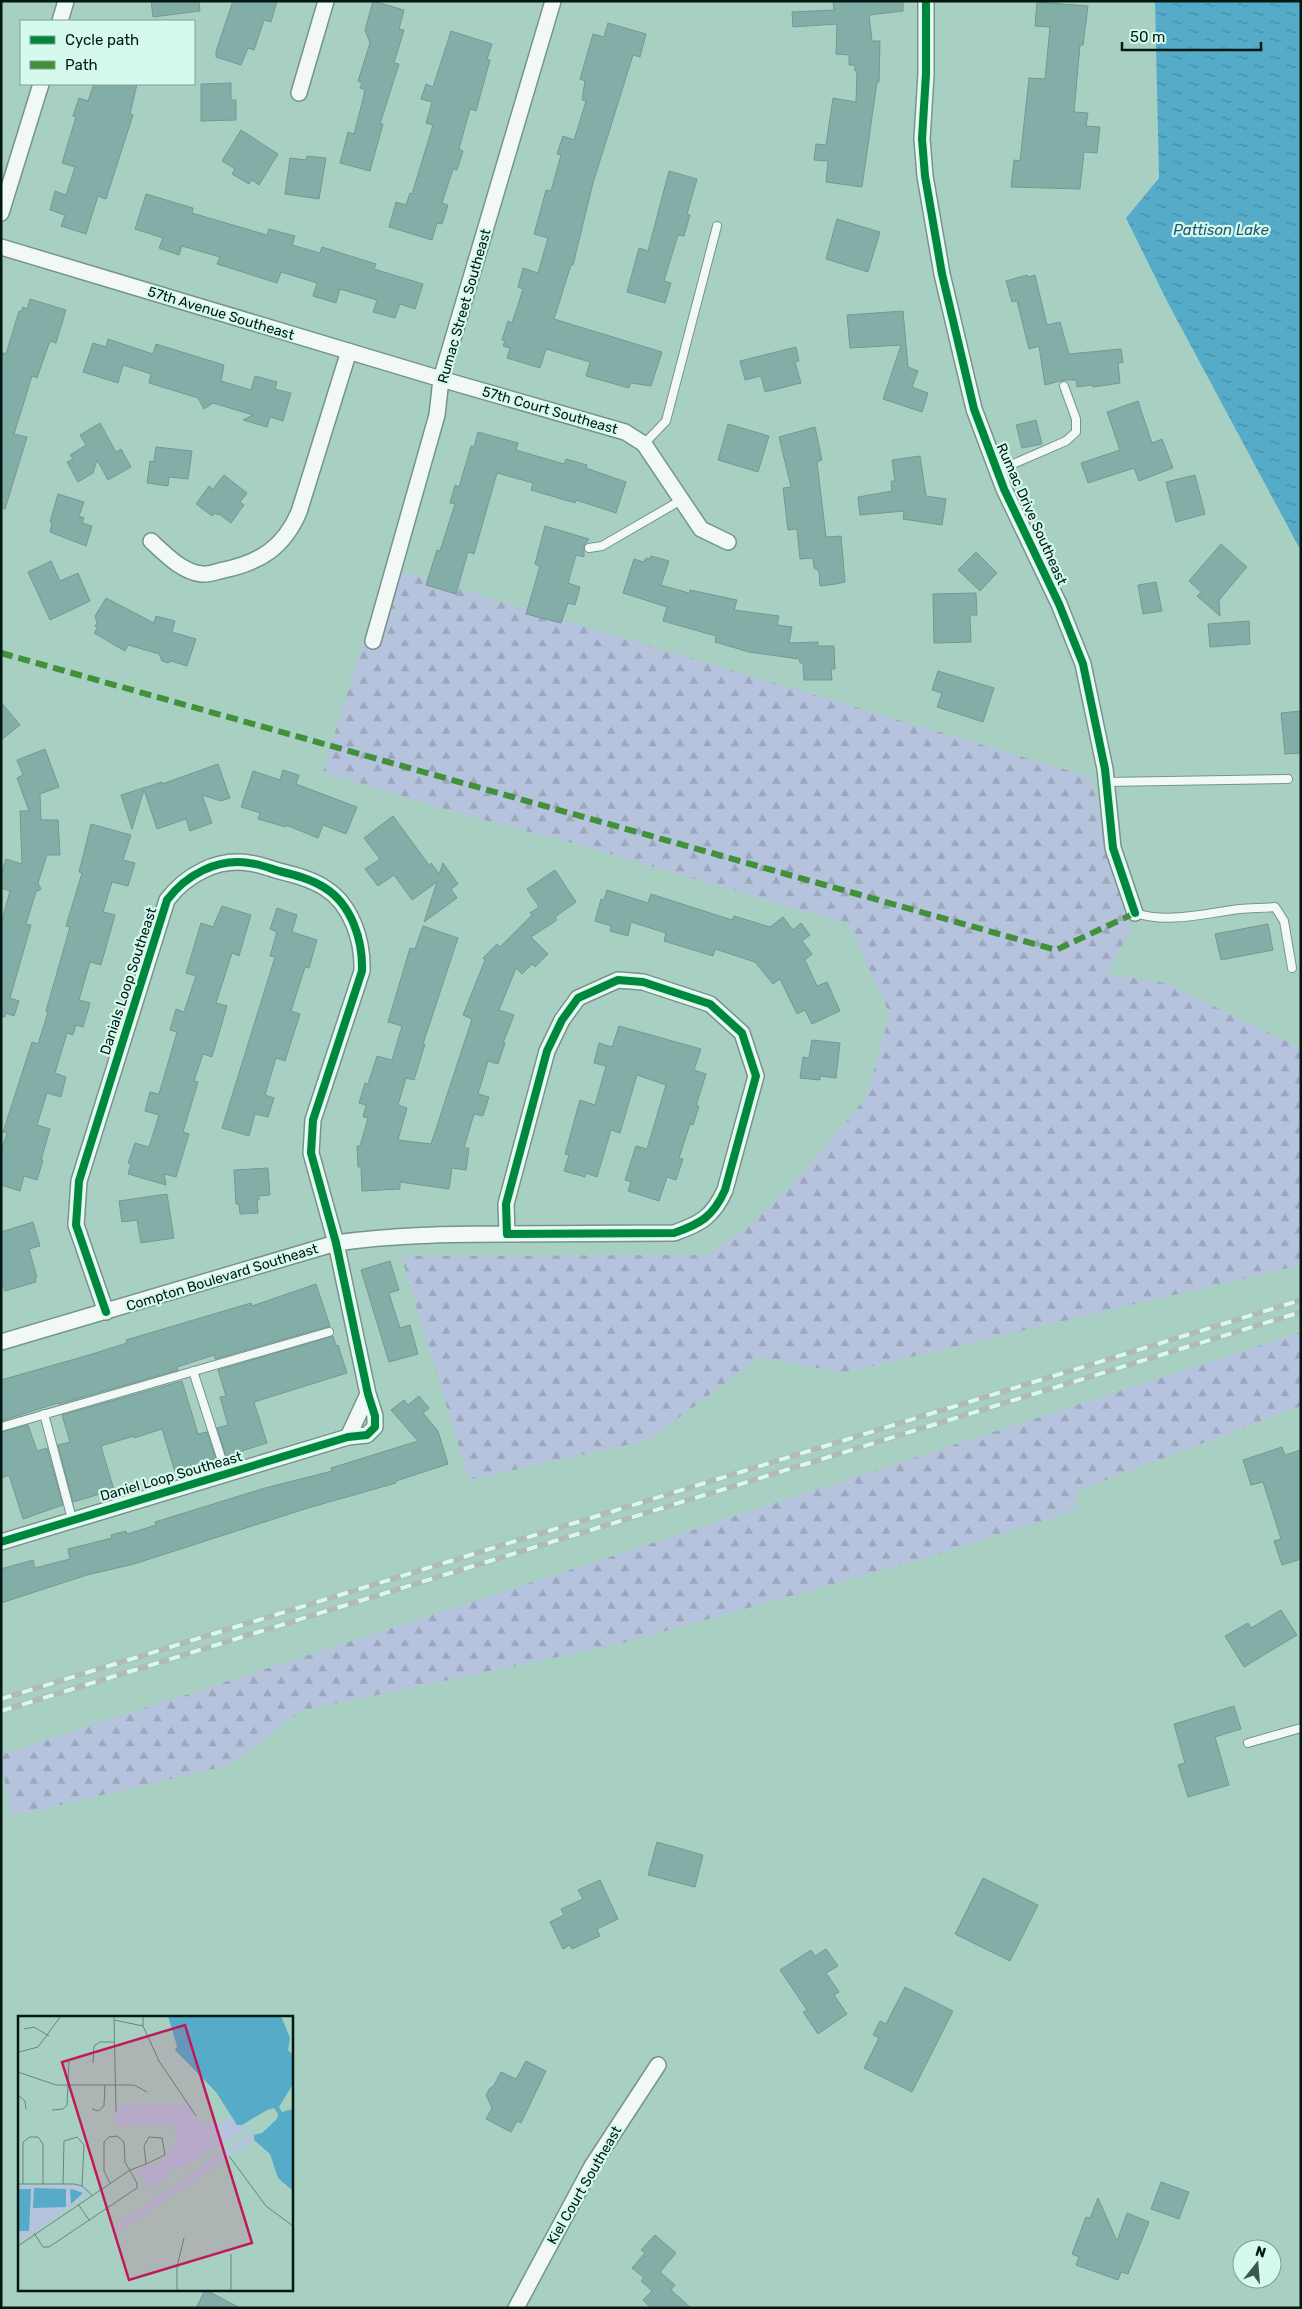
<svg xmlns="http://www.w3.org/2000/svg" width="1302" height="2309" font-family="Rubik,sans-serif">
	<defs>
		<pattern id="forest-firs" width="22" height="20" patternUnits="userSpaceOnUse" patternTransform="scale(1.25)"><rect width="22" height="20" fill="#b6c3dc"/><path d="M5 1l3.5 6h-7zM16 11l3.5 6h-7z" fill="#9ba7bc"/></pattern>
		<pattern id="water-ripples" width="26" height="14" patternUnits="userSpaceOnUse" patternTransform="scale(1.25)"><rect width="26" height="14" fill="#56acc8"/><path d="M2 4q2-2 4 0t4 0M15 11q2-2 4 0t4 0" fill="none" stroke="#458ba1"/></pattern>
	</defs>
	<rect width="100%" height="100%" fill="#a8d0c2"/>
	<path fill="url(#forest-firs)" d="M386,567l704,210 41,153 -25,44 59,9 136,65v217l-458,108 -83,-16 -111,83 -180,40 -68,-224 306,-1 36,-24 48,-45 74,-87 25,-84 -41,-91 -277,-81 -118,-31 -131,-40z
		M1301,1332v74l-222,84 -5,21 -158,50 -297,83 -318,67 -71,54 -217,51 -12,-51v-10z"/>
	<path fill="url(#water-ripples)" d="M1155,1h146v550l-133,-248 -42,-85 33,-40z"/>
	<path fill="#82aea7" stroke="#769892" d="M151,1h48l1,10 -47,6z
		M233,1h44l-6,21 -7,-2 -10,30 -6,-2 -7,17 -25,-8v-6z
		M373,1l31,9 -5,19 5,1 -10,33 5,1 -19,60h3l-13,47 -30,-8 8,-31 6,2 9,-35 2,-9 -5,-2 2,-5 -4,-2 12,-38 -5,-13z
		M833,1h70v10l-34,4 3,26h8l-1,41h-2l-15,105 -36,-5 2,-21 -14,-1 2,-16 10,1 7,-47 23,4 1,-31h-2v-6h-6v-10l-13,-1 1,-30 -44,3 -1,-15 42,-2z
		M1037,2l51,4 -5,39h-3l-6,67 14,1 -2,13 14,1 -3,26 -13,-1 -4,37 -69,-2 3,-27 6,1 9,-83 16,1 5,-52 -15,-1z
		M608,23l38,11 -6,23 -7,-2 -40,128 -20,82h-2l-17,54 108,33 -11,34 -20,-3 -2,5 -43,-12 4,-14 -44,-13 -6,19 -33,-10 3,-10 -7,-2 2,-5 -3,-1 6,-19 4,2 11,-34 -5,-2 5,-19 15,5 10,-35 -14,-4 7,-25 5,-19 5,1 10,-36 -4,-1 6,-18 11,4 12,-39 -4,-1 3,-19 -5,-2 13,-45 11,3z
		M451,31l41,13 -5,15 3,1 -14,51 -6,-2 -11,40 4,2 -6,19 -4,-1 -11,34 6,2 -6,19 -5,-1 -5,17 -43,-13 7,-25 10,3 4,-12 2,1 21,-69 -7,-2 6,-21 -11,-3 5,-15 7,3z
		M231,83v17h5v20l-35,1v-37z
		M94,84h43l-7,30 3,1 -27,84 -8,-3 -12,38 -25,-8 4,-11 -15,-5 5,-19 11,4 9,-28 -13,-4 14,-46 -3,-1 6,-18 9,3z
		M241,130l37,24 -19,31 -7,-5 -3,4 -17,-10 3,-5 -13,-8z
		M307,156l19,2 -7,41 -34,-5 5,-36 16,2z
		M669,171l28,8 -10,35 3,1 -6,21 -6,-1 -14,46 7,2 -6,20 -38,-11 12,-44 9,3z
		M146,194l47,14 -1,5 75,22 2,-6 26,7 -3,9 28,8 2,-6 54,17 -2,5 49,15 -8,25 -15,-5 -5,14 -22,-6 4,-12 -37,-11 -4,14 -23,-7 4,-13 -36,-11 -4,11 -60,-19 3,-7 -38,-11 -3,9 -20,-7 4,-10 -28,-9z
		M837,219l43,13 -12,40 -42,-13z
		M1027,275l1,2 7,-2 12,50 13,-3 9,32 52,-5 2,13 -5,1 2,20 -27,4 -1,-2 -15,2 -1,-7h-12l-19,5 -6,-39 -10,3 -12,-48 -5,1 -6,-21z
		M30,299l36,11 -10,33 -6,-2 -13,37 -5,-2 -18,58 13,3 -22,72 -4,-1v-156l5,2 13,-43 2,1 2,-5 4,2z
		M903,311l5,56 10,4 -6,16 16,6 -6,19 -39,-13 18,-54 -51,3 -3,-33z
		M108,339l45,15 3,-10 68,21 -3,16 30,9 4,-14 22,6 -2,7 16,4 -8,28 -13,-4 -3,10 -24,-7 10,-5 -40,-12 -9,6 -6,-11 -49,-15 2,-9 -28,-9 -5,18 -35,-11 10,-29 13,4z
		M796,347l3,14 -4,1 6,21 -36,9 -4,-16 -16,4 -5,-19z
		M1138,401l14,42 10,-4 11,29 -34,13 -5,-13 -46,15 -7,-20 39,-13 -13,-38z
		M1036,420l6,24 -20,4 -6,-23z
		M100,423l16,29 5,-3 10,18 -23,13 -11,-20 -4,13 -15,9 -11,-20 6,-3 -3,-4 16,-10 -6,-10z
		M728,424l41,12 -11,36 -40,-12z
		M815,427l7,33 -5,2 9,75 15,-1 4,46 -9,2 -16,2 -1,-15 -5,-3 -1,-10 -13,1 -3,-30 -9,1 -5,-42 8,-1 -12,-50z
		M478,432l40,11 -2,7 48,14 2,-5 21,6 -1,3 40,14 -10,31 -40,-13 -1,3 -44,-13 2,-7 -36,-10 -23,81 -6,-2 -12,42 -30,-9 11,-35 3,1 15,-47 -5,-1 5,-18 4,2 12,-41 3,1z
		M156,447l36,4 -4,28 -19,-2 -1,9 -21,-3 3,-22 4,1z
		M920,456l6,40 20,3 -4,26 -39,-6 1,-8 -44,4 -2,-18 34,-6 -1,-10h4l-3,-21z
		M224,475l23,18 -7,9 4,3 -13,18 -12,-9 -1,1 -3,-2 -3,3 -16,-12 13,-18 4,3z
		M1195,475l10,39 -29,8 -10,-40z
		M58,494l26,8 -5,14 5,2 -2,5 10,3 -6,20 -36,-14 2,-9 -2,-1z
		M545,526l44,13 -5,7v11l-8,-2 -8,28 12,4 -5,18 -7,-2 -7,20 -35,-9 14,-48 -5,-2z
		M1221,544l26,23 -28,33 1,16 -23,-20 4,-4 -12,-11z
		M976,552l21,21 -17,18 -22,-21z
		M651,556l18,5 -8,24 28,8 1,-3 47,10 -3,10 45,6 -2,9 15,2 -3,16 29,-1v4h16l1,23h-4l1,11h-28l-1,-17h-3l-1,-4 -50,-7 -34,-10 1,-6 -53,-15 4,-14 -44,-14 11,-34 10,3 2,-4 4,1z
		M51,561l9,20 18,-8 12,28 -40,19 -22,-48z
		M1156,582l6,29 -19,3 -5,-29z
		M976,593l1,22h-7l1,27 -37,1 -1,-49z
		M106,598l48,25 2,-7 19,5 -3,11 24,7 -9,27 -16,-5 -3,2 -6,-2 -3,-7 -31,-9 -3,6 -31,-18 3,-5 -2,-2 2,-3 -2,-7z
		M1249,621l1,23 -40,3 -2,-23z
		M938,671l56,17 -11,34 -46,-15 5,-14 -10,-3z
		M1,702l19,23 -19,15z
		M1301,711v42l-16,1 -4,-41z
		M45,749l14,38 -19,7 1,26h17l2,35h-13l-9,28 3,6 -5,3 -10,32 5,1 -21,73 9,3 -5,15 -8,-3 -1,4 -4,-1v-92l9,-33 -9,-3v-14l5,-15 16,5 -2,-53h9l-12,-33 6,-3 -6,-15z
		M218,764l12,34 -9,3 -19,-6 10,28 -22,8 -4,-12 -29,10 -13,-39 -12,39 -11,-34 41,-13v2z
		M283,770l16,5 -3,9 61,23 -11,27 -23,-9 -5,13 -32,-13v2l-28,-8 2,-6 -19,-6 12,-36 27,9z
		M393,816l36,49 2,-2 8,11 4,-11 15,21 -7,5 6,9 -33,24 13,-40 -25,18 -18,-25 -16,11 -13,-17 15,-10 -16,-21z
		M91,824l40,11 -8,25 12,3 -7,23 -16,-4 -9,30 12,3 -14,50 -11,-3 -11,38 11,3 -7,24 -7,-2 -3,10 -6,-2 -12,40 11,4 -5,20 -14,-4 -10,32 13,4 -9,31h2l-6,20 -13,-4 -4,15 -19,-6v-34l6,-18 -4,-1 29,-90 6,2 10,-32 -2,-1 24,-84 -4,-1 16,-53 -3,-1z
		M555,870l21,32 -21,15 2,3 -26,17 17,17 -13,13 -3,-3 -10,10 -6,-6 -17,42 15,5 -11,28h2l-7,21 -10,-3 -10,33 11,3 -6,19 -9,-2 -10,34h5l-3,22 -14,-2 -3,21 -49,-7v7l-38,2 -1,-24h-3l-1,-21h3l8,-28 -5,-1 3,-12 -7,-2 6,-20 3,1 9,-28 15,4 10,-34 -14,-4 22,-74 5,1 8,-23 35,12 -35,106h2l-11,36 -8,-2 -8,27 9,3 -9,32 33,4 41,-125 -9,-4 22,-55 -2,-2 14,-14 3,3 32,-32 -2,-2 9,-6 -12,-18z
		M607,890l41,13 3,-9 81,26 2,-4 36,11 13,-10 10,13 8,-7 9,12 -8,6 10,13 -7,6 12,26 10,-4 13,29 -28,13 -7,-14 -8,4 -17,-35 -7,5 -18,-22 -40,-13 -2,7 -49,-15 2,-8 -35,-11 -3,14 -18,-5 1,-5 -16,-5 6,-22 3,1z
		M222,906l29,9 -12,41 -7,-3 -16,50 11,3 -15,51 -9,-3 -9,27 4,1 -15,50 6,2 -13,43 -12,-3 2,11 -38,-11 3,-10 -3,-1 7,-20 14,4 10,-32 -14,-4 5,-19 9,2 18,-62 -7,-2 6,-21 8,3 12,-36 -10,-3 15,-50 12,4z
		M277,908l20,7 -5,17 25,8 -8,28 -4,-1 -14,44 9,3 -15,47 -9,-3 -11,37 9,3 -6,19 -13,-3 -6,22 -27,-8 53,-171 -5,-1 7,-24 -7,-3z
		M1268,924l5,26 -52,10 -6,-26z
		M619,1026l82,23 -7,21 12,4 -10,32h3l-6,19 -3,-1 -11,34 4,1 -7,21 -9,-3 -8,24 -31,-10 3,-9 -6,-2 11,-34 11,3 19,-64 -29,-10 -17,58 -9,-3 -14,47 -11,-4 -1,4 -21,-6 5,-16 -4,-1 15,-54 15,5 11,-39 -12,-3 5,-20 13,4z
		M812,1040l28,3 -4,35 -16,-2v4l-20,-2 3,-21 6,1z
		M268,1168l2,27 -11,1v4h-2l1,13 -18,1 -1,-10h-3l-2,-34z
		M167,1194l7,44 -33,5 -4,-23 -15,2 -3,-21z
		M33,1222l7,24 -11,3 8,28 -2,1 1,4 -31,9 -4,-11v-48z
		M390,1261l9,29 -10,3 2,7 9,28 10,-3 8,29 -29,8 -28,-92z
		M316,1284l14,42 -115,33 -1,-4 -37,12 1,3 -119,34 -1,-1 -57,18v-41l88,-25 38,-12 -1,-3 125,-37 1,3z
		M333,1336l3,10 2,-1 9,28 -93,29 13,41 -41,13 -9,-28 11,-3 -8,-28 6,-1 -8,-26z
		M182,1381l16,53 9,-2 9,27 -41,13 -13,-43 -28,9v-2l-33,10 13,44 -41,12 -15,-57 12,-3 -8,-27z
		M419,1396l10,12 -6,5 15,18 10,33 -52,17v2l-88,25 -174,56 -47,11 -86,28v-34l32,-9 2,8 35,-9 -2,-10 44,-11 -1,-3 15,-4 1,3 29,-9 -1,-3 110,-34 67,-17 -1,-3 87,-27 -27,-31 13,-10 4,5z
		M28,1425l9,26 10,-3 16,57 -40,14 -14,-44 -8,3v-46z
		M1282,1447l3,8 16,-5v109l-19,6 -8,-24 7,-2 -18,-57 -12,3 -8,-25z
		M1281,1610l16,25 -53,32 -19,-31 23,-13 3,5z
		M1234,1706l7,23 -26,8 14,48 -41,12 -10,-32 7,-2 -11,-39z
		M657,1842l46,13 -8,32 -47,-12z
		M983,1878l55,27 -28,56 -55,-27z
		M600,1880l18,39 -21,10 3,7 -28,13 -2,-4 -7,4 -13,-27 14,-7 -3,-6 22,-10 -5,-9z
		M826,1949l12,17 -12,7 13,19 -5,3 13,19 -29,20 -15,-22 4,-2 -27,-40 31,-20 4,6z
		M905,1987l48,24 -41,81 -48,-24 15,-30 -6,-3 7,-14 6,3z
		M526,2061l20,10 -25,52 -4,-2 -6,11 -25,-13 6,-11 -6,-13 4,-7 3,-1 8,-15 15,7z
		M1161,2182l28,10 -10,27 -28,-10z
		M1098,2198l19,43 10,-28 22,9 -21,52 -7,-2 -3,8 -42,-15 3,-8 -7,-3 14,-37 4,1z
		M655,2235l21,18 -16,19 15,13 -4,5 20,18h-40l-8,-8 9,-9 -11,-10 3,-3 -12,-10 13,-15 -4,-3z
		M205,2290h1l34,18h-44z"/>
	<g fill="none" stroke-linecap="round" stroke-linejoin="round">
		<defs>
			<path id="lane" d="M644,444l22,-23 51,-195
				M997,471l69,-30 10,-9v-13l-12,-33
				M589,548l13,-2 81,-47
				M1106,782l182,-3
				M1135,913c34,11 70,0 105,-4 11,-1 23,-1 35,-2l9,14 8,47
				M193,1371l33,102
				M44,1414l28,105
				M1,1427l328,-95
				M1248,1743l53,-15"/>
			<path id="street" d="M926,1v73l-4,65 3,37 17,98 32,135 30,80 55,115 24,60 22,105 8,79 22,65
				M60,21l6,-20
				M299,93l27,-92
				M1,213l40,-129
				M1,247l440,132 184,53 19,12 57,85 27,13
				M151,541c14,13 31,31 51,33 6,1 16,-3 22,-4 37,-8 60,-23 75,-58l50,-161
				M373,641l64,-226 4,-36 112,-378
				M618,980l25,2 67,22 32,29 14,43 -31,114c-12,27 -25,34 -51,43l-167,1 -1,-30 41,-153 15,-31 16,-22z
				M1,1342l335,-99c57,-8 113,-9 171,-9
				M348,1437l20,-43
				M1,1542l347,-105 19,-2 8,-8v-11l-7,-22 -32,-151 -25,-90 2,-33 49,-149c1,-30 -10,-66 -37,-83 -14,-9 -30,-13 -46,-17 -10,-3 -20,-7 -30,-8 -32,-5 -63,12 -82,37l-88,281 -3,44 30,87
				M516,2308l76,-142 66,-101"/>
		</defs>
		<use href="#lane" stroke="#74958a" stroke-width="10"/>
		<use href="#street" stroke="#74958a" stroke-width="18"/>
		<use href="#lane" stroke="#f2f8f6" stroke-width="8"/>
		<use href="#street" stroke="#f2f8f6" stroke-width="15"/>
		<defs>
			<path id="rail" d="M1,1699l1300,-399
				M1,1711l1300,-399"/>
		</defs>
		<use href="#rail" stroke="#b0bbb7" stroke-width="5.5"/>
		<use href="#rail" stroke="#d5f9ec" stroke-width="4" stroke-dasharray="11" stroke-linecap="butt"/>
		<path stroke="#42913a" stroke-width="6" stroke-dasharray="12 6" stroke-linecap="butt" d="M1,653l1055,297 79,-37"/>
		<defs>
			<path id="cycleway" d="M926,1v73l-4,65 3,37 17,98 32,135 30,80 55,115 24,60 22,105 8,79 22,65
				M618,980l25,2 67,22 32,29 14,43 -31,114c-12,27 -25,34 -51,43l-167,1 -1,-30 41,-153 15,-31 16,-22z
				M1,1542l347,-105 19,-2 8,-8v-11l-7,-22 -32,-151 -25,-90 2,-33 49,-149c1,-30 -10,-66 -37,-83 -14,-9 -30,-13 -46,-17 -10,-3 -20,-7 -30,-8 -32,-5 -63,12 -82,37l-88,281 -3,44 30,87"/>
		</defs>
		<use href="#cycleway" stroke="#d5f9ec" stroke-width="11"/>
		<use href="#cycleway" stroke="#00873e" stroke-width="8"/>
	</g>
	<g text-anchor="middle" stroke-width="4.5" stroke-linejoin="round" paint-order="stroke">
		<g font-size="14" fill="#001911" stroke="#d5f9ec">
			<text transform="translate(464 306) rotate(-74)" y="5">Rumac Street Southeast</text>
			<text transform="translate(221 313) rotate(17)" y="5">57th Avenue Southeast</text>
			<text transform="translate(550 410) rotate(16)" y="5">57th Court Southeast</text>
			<text transform="translate(1032 514) rotate(66)" y="5">Rumac Drive Southeast</text>
			<text transform="translate(128 981) rotate(-72)" y="5">Danials Loop Southeast</text>
			<text transform="translate(222 1277) rotate(-17)" y="5">Compton Boulevard Southeast</text>
			<text transform="translate(171 1476) rotate(-16)" y="5">Daniel Loop Southeast</text>
			<text transform="translate(584 2185) rotate(-60)" y="5">Kiel Court Southeast</text>
		</g>
		<g font-size="15" font-style="italic" fill="#225871" stroke="#d5f9ec">
			<text x="1221" y="235">Pattison Lake</text>
		</g>
	</g>
	<g transform="translate(18 2016)">
		<rect width="275" height="275" fill="#a8d0c2"/>
		<path d="M170,88l8,13 -1,5 21,2 14,-7 7,8 11,4 -67,39 -8,1 -8,10 -16,10 -13,-20 29,-9 11,-19v-9l-7,-7 -54,1v-21zM231,117l5,2v5l-138,93 -3,-5z" fill="#b6c3dc"/>
		<path d="M57,169l8,3 6,7 -71,48v-57z" fill="#b6c3dc"/>
		<path d="M150,0h113l9,22 -2,12 5,5v29l-14,23 3,5 11,-3v82l-15,-13 -8,-24 -16,-14v-5l8,-2 15,-14 1,-5 -4,-6 -7,2 -25,15h-5l-21,-33 -41,-42 2,-4zM16,172l32,1v18l-33,1zM0,173h13l-2,42h-11zM54,173l11,4 -12,11 -1,-14z" fill="#56acc8"/>
		<path fill="none" stroke="#65877b" stroke-width="1" d="M96,0l2,96M125,0v10l16,35 37,55M96,4l29,6M6,13l10,-2 15,9M0,29v17M1,36l19,-5 23,-31M75,47l1,-17 6,-4h14M0,56l38,13h78l13,7M0,79l7,6 1,8M74,93l6,2 6,-5 1,-21M34,94l11,-1 4,-4 2,-45M131,121l13,1 3,17 -19,9 -2,-18zM211,140l37,50 27,20M0,168h56l8,2 10,9M5,168v-42l7,-5h8l5,7v40M45,168l1,-43 13,-4 7,8 -2,41M60,188l11,16M16,217l9,14h6l88,-59v-5l-12,-21 -1,-20 -7,-6 -8,1 -5,5v29l6,12M0,230l112,-76 16,-6M159,275v-24l7,-29M213,275v-37"/>
		<path fill="#c2185b" fill-opacity="0.15" stroke="#c2185b" stroke-width="2.5" d="M167,9l67,218 -123,37 -67,-218z"/>
		<rect width="275" height="275" fill="none" stroke="#001911" stroke-width="2.5"/>
	</g>
	<rect width="1302" height="2309" fill="none" stroke="#001911" stroke-width="5"/>
	<rect x="20" y="20" width="175" height="65" fill="#d5f9ec" stroke="#809f94"/>
	<rect x="30" y="36" width="25" height="8" fill="#00873e" stroke="#809f94"/>
	<text x="65" y="45" font-size="15" fill="#001911">Cycle path</text>
	<rect x="30" y="61" width="25" height="8" fill="#42913a" stroke="#809f94"/>
	<text x="65" y="70" font-size="15" fill="#001911">Path</text>
	<g transform="translate(1257 2264) rotate(17)"><circle r="24" fill="#d5f9ec" stroke="#809f94"/>
	<path d="M0-4L9 19L0 12L-9 19Z" fill="#3b594f"/>
	<text y="-8" font-size="14" font-weight="bold" text-anchor="middle" fill="#001911">N</text>
	</g>
	<path d="M1122 42v8h139v-8" fill="none" stroke="#001911" stroke-width="2.5"/>
	<text x="1130" y="42" font-size="15" fill="#001911" stroke="#d5f9ec" stroke-width="4" paint-order="stroke">50 m</text>
</svg>
